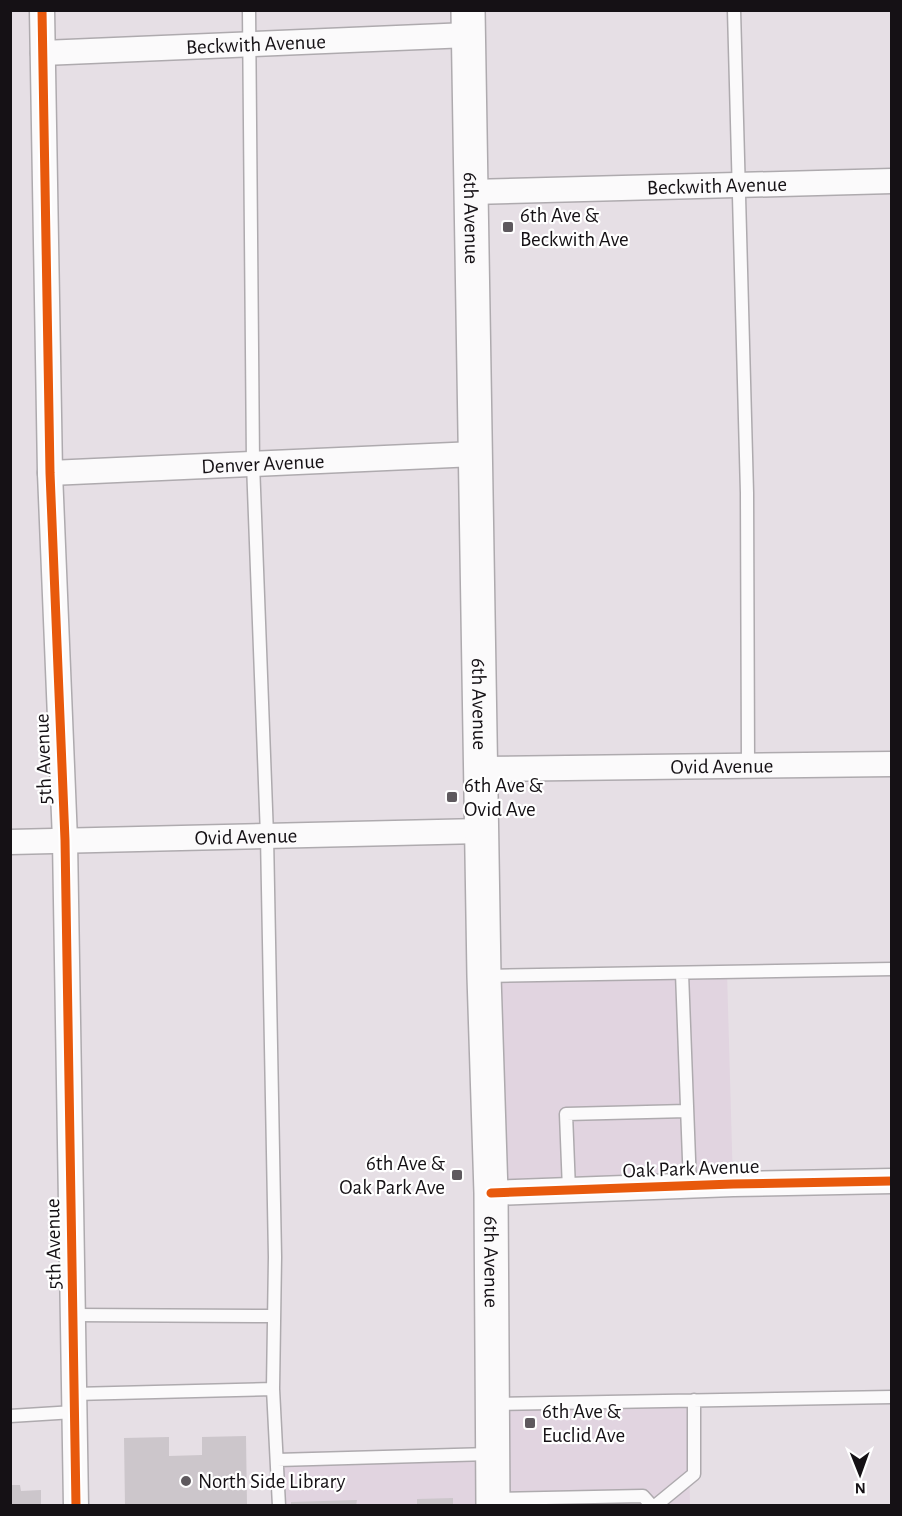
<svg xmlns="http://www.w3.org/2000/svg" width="902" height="1516" font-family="'Alegreya Sans',sans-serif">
	<rect width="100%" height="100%" fill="#e6dfe5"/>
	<path fill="#e1d4e0" d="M727,972l6,212 -242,9 -7,-217z
		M688,1401l2,104h-411l-2,-53 214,-4v-44z"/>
	<path fill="#ccc6cb" d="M246,1436l1,70h-122l-1,-68 45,-1v19l33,-1v-18z
		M10,1485h10l1,6 20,-1v16h-31z
		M453,1498v8h-36v-7z
		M357,1500l-1,6h-65v-4z"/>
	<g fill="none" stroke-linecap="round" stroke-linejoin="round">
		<defs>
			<path id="lane" d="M249,10l4,453 14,373 8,421 -2,132 6,117
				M734,10l13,483 1,273
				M682,973l8,213
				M485,976l407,-7
				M569,1190l-3,-76 121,-3
				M73,1315l201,1
				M74,1394l199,-5
				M495,1404l397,-7
				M10,1416l64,-4
				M277,1460l213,-6
				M495,1499l148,-3 9,10
				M655,1506l39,-32v-74"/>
			<g id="street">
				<path d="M42,10l8,463 15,367 11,666"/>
				<path id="s1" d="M43,53l425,-18"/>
				<path id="s2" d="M471,192l421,-11"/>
				<path id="s3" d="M50,473l425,-19"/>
				<path id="s4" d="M480,769l412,-5"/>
				<path id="s5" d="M10,842l471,-11"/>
				<path d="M491,1193l242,-9 159,-3"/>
			</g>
			<g id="secondary">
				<path id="s6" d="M468,10l16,966 7,217 2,313"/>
			</g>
		</defs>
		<use href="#lane" stroke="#aeaaae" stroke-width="15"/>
		<use href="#street" stroke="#aeaaae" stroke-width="27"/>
		<use href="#secondary" stroke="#aeaaae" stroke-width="36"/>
		<use href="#lane" stroke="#fbfafb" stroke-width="12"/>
		<use href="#street" stroke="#fbfafb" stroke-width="24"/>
		<use href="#secondary" stroke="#fbfafb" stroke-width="33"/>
		<defs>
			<path id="cycleway" d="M42,10l8,463 15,367 11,666
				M491,1193l242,-9 159,-3"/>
		</defs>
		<use href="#cycleway" stroke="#fff" stroke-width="13"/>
		<use href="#cycleway" stroke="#e8590c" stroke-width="9"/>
	</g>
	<g fill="#5e595e" stroke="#fff" stroke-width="2">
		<rect x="502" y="221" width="12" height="12" rx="3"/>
		<rect x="446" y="791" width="12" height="12" rx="3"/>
		<rect x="451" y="1169" width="12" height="12" rx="3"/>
		<rect x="524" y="1417" width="12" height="12" rx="3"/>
		<circle cx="186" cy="1481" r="6"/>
	</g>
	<g text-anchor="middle" stroke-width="4.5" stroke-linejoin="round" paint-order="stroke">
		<g font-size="21" fill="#151115" stroke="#fff">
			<text dy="7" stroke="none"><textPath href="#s1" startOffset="213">Beckwith Avenue</textPath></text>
			<text dy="7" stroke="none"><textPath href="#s2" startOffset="246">Beckwith Avenue</textPath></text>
			<text dy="7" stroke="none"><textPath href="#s6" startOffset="208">6th Avenue</textPath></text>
			<text dy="7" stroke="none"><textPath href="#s3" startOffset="213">Denver Avenue</textPath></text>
			<text dy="7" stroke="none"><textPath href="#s6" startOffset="694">6th Avenue</textPath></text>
			<text transform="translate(43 759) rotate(-92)" y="7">5th Avenue</text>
			<text dy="7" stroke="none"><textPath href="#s4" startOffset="242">Ovid Avenue</textPath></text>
			<text dy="7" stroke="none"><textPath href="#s5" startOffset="236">Ovid Avenue</textPath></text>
			<text transform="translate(691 1168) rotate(-2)" y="7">Oak Park Avenue</text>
			<text transform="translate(53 1244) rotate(-91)" y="7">5th Avenue</text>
			<text dy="7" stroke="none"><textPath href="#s6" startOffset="1252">6th Avenue</textPath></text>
		</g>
		<g font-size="21" fill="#151115" stroke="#fff" text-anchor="start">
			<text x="520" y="222">6th Ave &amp;<tspan x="520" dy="24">Beckwith Ave</tspan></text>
			<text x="464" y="792">6th Ave &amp;<tspan x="464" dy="24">Ovid Ave</tspan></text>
			<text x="445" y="1170" text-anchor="end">6th Ave &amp;<tspan x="445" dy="24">Oak Park Ave</tspan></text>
			<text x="542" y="1418">6th Ave &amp;<tspan x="542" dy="24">Euclid Ave</tspan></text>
			<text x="198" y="1488">North Side Library</text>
		</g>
	</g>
	<rect width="902" height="1516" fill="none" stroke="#151115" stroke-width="24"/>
	<g transform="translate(860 1474) rotate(179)" stroke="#ffffff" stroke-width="4.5" paint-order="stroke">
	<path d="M0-4.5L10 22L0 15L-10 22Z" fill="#151115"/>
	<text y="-9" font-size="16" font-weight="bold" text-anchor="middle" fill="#151115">N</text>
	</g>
</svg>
